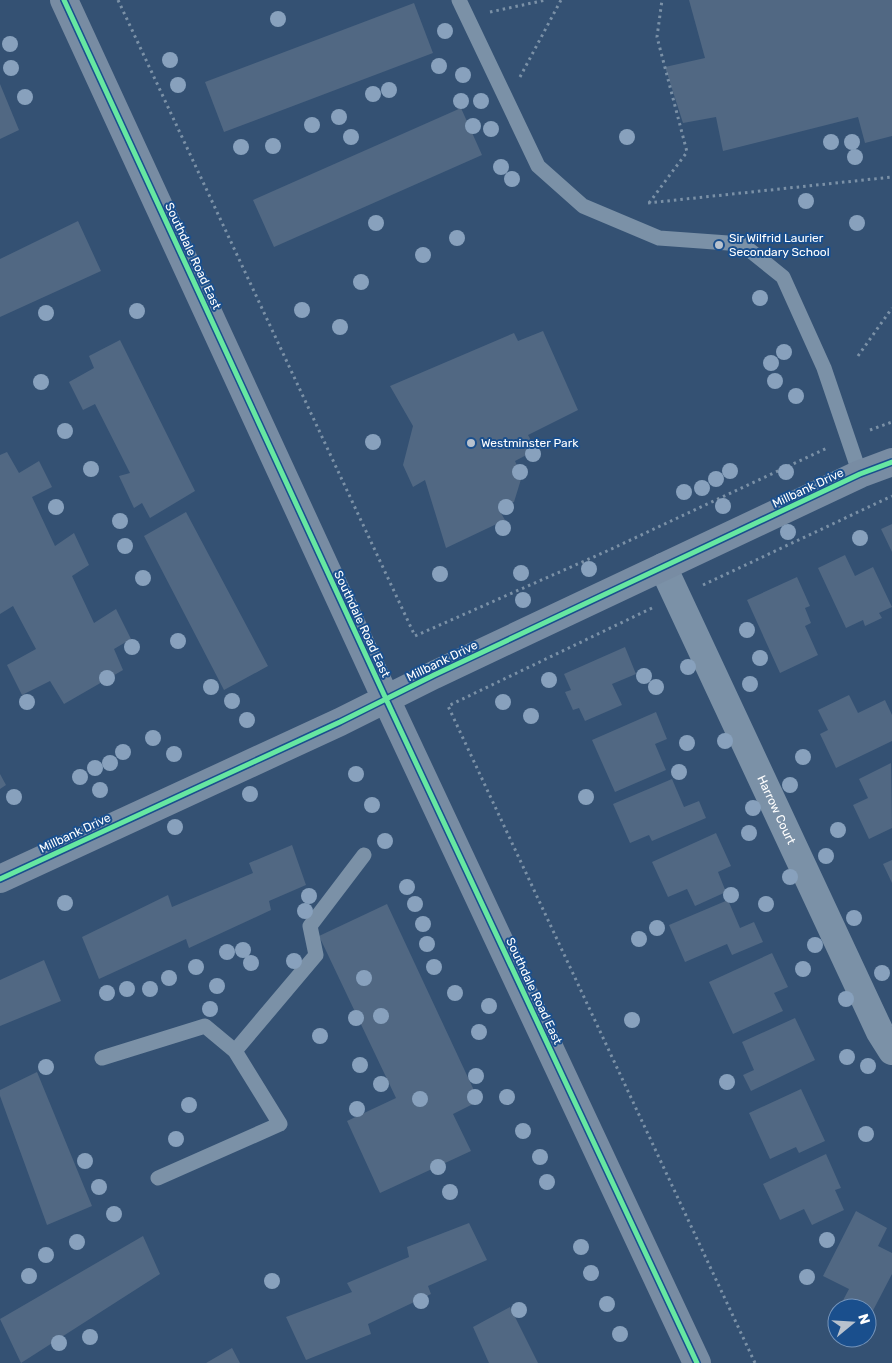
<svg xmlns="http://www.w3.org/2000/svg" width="892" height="1363" font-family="Rubik,sans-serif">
	<rect width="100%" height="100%" fill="#345173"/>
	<path fill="#516883" d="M689,0h203v136l-27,7 -7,-26 -135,34 -7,-34 -33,6 -18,-56 40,-9z
		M414,3l19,50 -209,79 -19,-50z
		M0,84l19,46 -19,9z
		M461,108l21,47 -208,92 -21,-47z
		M78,221l23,50 -101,46v-58z
		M543,331l35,79 -50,25 8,15 -21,11 7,15 -8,26 -16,6 7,12 -59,28 -21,-68 -12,7 -10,-22 10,-39 -23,-40 124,-53 4,8z
		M120,340l75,151 -45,27 -8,-15 -8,5 -15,-32 11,-3 -35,-69 -12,6 -14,-28 25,-14 -5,-12z
		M7,452l12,21 20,-12 13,26 -20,10 23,49 19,-13 15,32 -17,11 22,47 22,-14 15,30 -17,10 9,21 -59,34 -14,-23 -28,14 -15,-30 29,-16 -23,-43 -13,8v-159z
		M186,512l82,154 -44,24 -80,-154z
		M892,524v28l-11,-23z
		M845,555l10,21 18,-9 19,40 -13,6 3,5 -17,8 -2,-6 -17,8 -28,-60z
		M797,577l13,29 -5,2 6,15 -6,3 13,29 -38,18 -33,-73z
		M625,647l11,27 -24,10 10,21 -37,16 -6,-13 -6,2 -8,-18 6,-2 -7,-16z
		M849,695l9,18 27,-13 7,15v26l-56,27 -16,-34 8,-4 -10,-20z
		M656,712l11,27 -12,5 11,26 -51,22 -23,-52z
		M891,763l1,65 -23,11 -16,-34 15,-7 -9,-19z
		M0,774l6,11 -6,4z
		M672,779l12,28 15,-6 7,17 -54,23 -3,-6 -19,8 -17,-39z
		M716,833l15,33 -13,6 8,20 -31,14 -8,-17 -19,8 -16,-35z
		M292,845l14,40 -37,16 2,9 -82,38 -3,-9 -87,40 -17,-42 86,-42 4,12 81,-34 -4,-10z
		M892,860v23l-9,-19z
		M728,900l12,28 14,-6 9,20 -31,13 -5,-11 -42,18 -16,-37z
		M387,904l92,197 -26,13 18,37 -91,42 -33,-72 49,-23 -77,-162z
		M772,953l16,34 -14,6 9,18 -50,23 -24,-52z
		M44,960l17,41 -61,25v-46z
		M795,1018l20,42 -64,31 -8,-16 11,-5 -12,-28z
		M37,1072l55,134 -45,19 -47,-129v-6z
		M801,1089l24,52 -26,12 -3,-6 -26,12 -21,-46z
		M826,1154l15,34 -6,2 9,20 -32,15 -8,-16 -24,11 -17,-36z
		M856,1211l31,17 -9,18 14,7v21l-25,48v-14h-28l10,-19 -26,-13z
		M469,1223l18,37 -59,26 3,8 -63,30 3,10 -65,26 -20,-43 66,-25 -5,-9 62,-26 -2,-10z
		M143,1236l17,38 -139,89 -21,-44z
		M510,1307l28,56h-49l-16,-36z
		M837,1312v16l-6,-4z
		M232,1348l8,15h-34z"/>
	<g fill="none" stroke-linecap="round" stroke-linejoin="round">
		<path stroke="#7b91a7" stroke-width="3" stroke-dasharray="2.5 4" stroke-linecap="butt" d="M118,0l297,636 192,-85 220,-103
			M490,12l56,-12
			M520,77l41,-77
			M648,203l244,-26
			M649,203l38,-51 -30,-115 5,-37
			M858,356l34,-48
			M870,430l22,-8
			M703,585l189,-89
			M652,608l-204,98 307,657"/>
		<path stroke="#7b91a7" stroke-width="15" d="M459,0l79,166 45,40 76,32 83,6 41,33 41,91 36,106
			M235,1051l81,-96 -6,-29 54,-71
			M102,1058l103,-32 30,25 45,73 -122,54"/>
		<path stroke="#7b91a7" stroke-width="28" id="s1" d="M663,567l217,465 12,19"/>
		<path stroke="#788ca3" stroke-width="28" d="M64,0l322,699 311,664
			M0,879l340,-157 94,-47 426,-201 32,-12"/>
		<defs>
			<path id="cycleway" d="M64,0l322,699 311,664
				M0,879l340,-157 94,-47 426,-201 32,-12"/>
		</defs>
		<use href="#cycleway" stroke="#1a4f8d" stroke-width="8"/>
		<use href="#cycleway" stroke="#66e7a1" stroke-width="5"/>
	</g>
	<g fill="#88a1bd">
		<circle cx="278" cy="19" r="8"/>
		<circle cx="445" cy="31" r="8"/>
		<circle cx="10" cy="44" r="8"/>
		<circle cx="170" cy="60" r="8"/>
		<circle cx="439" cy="66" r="8"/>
		<circle cx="11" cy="68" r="8"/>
		<circle cx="463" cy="75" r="8"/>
		<circle cx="178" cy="85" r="8"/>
		<circle cx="389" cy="90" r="8"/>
		<circle cx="373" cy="94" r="8"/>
		<circle cx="25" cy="97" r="8"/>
		<circle cx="461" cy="101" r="8"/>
		<circle cx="481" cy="101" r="8"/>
		<circle cx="339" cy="117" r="8"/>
		<circle cx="312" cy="125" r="8"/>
		<circle cx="473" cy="126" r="8"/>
		<circle cx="491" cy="129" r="8"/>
		<circle cx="351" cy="137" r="8"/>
		<circle cx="627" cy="137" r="8"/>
		<circle cx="831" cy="142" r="8"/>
		<circle cx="852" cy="142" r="8"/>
		<circle cx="273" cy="146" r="8"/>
		<circle cx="241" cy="147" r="8"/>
		<circle cx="855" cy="157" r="8"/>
		<circle cx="501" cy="167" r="8"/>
		<circle cx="512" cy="179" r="8"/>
		<circle cx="806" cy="201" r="8"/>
		<circle cx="376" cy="223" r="8"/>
		<circle cx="857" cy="223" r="8"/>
		<circle cx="457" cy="238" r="8"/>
		<circle cx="423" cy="255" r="8"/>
		<circle cx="361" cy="282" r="8"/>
		<circle cx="760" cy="298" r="8"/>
		<circle cx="302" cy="310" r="8"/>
		<circle cx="137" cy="311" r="8"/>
		<circle cx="46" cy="313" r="8"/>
		<circle cx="340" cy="327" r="8"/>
		<circle cx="784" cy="352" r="8"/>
		<circle cx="771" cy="363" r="8"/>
		<circle cx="775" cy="381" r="8"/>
		<circle cx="41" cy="382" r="8"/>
		<circle cx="796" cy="396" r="8"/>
		<circle cx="65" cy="431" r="8"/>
		<circle cx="373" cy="442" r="8"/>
		<circle cx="533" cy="454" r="8"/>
		<circle cx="91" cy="469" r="8"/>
		<circle cx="730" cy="471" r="8"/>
		<circle cx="520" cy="472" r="8"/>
		<circle cx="786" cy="472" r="8"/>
		<circle cx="716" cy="479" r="8"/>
		<circle cx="702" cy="488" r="8"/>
		<circle cx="684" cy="492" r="8"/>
		<circle cx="723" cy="506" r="8"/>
		<circle cx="56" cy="507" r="8"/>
		<circle cx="506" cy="507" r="8"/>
		<circle cx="120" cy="521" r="8"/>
		<circle cx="503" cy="528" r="8"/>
		<circle cx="788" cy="532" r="8"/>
		<circle cx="860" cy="538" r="8"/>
		<circle cx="125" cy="546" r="8"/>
		<circle cx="589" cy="569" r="8"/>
		<circle cx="521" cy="573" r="8"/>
		<circle cx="440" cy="574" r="8"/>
		<circle cx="143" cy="578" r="8"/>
		<circle cx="523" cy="600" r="8"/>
		<circle cx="747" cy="630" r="8"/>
		<circle cx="178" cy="641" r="8"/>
		<circle cx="132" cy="647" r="8"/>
		<circle cx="760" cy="658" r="8"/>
		<circle cx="688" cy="667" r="8"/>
		<circle cx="644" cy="676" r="8"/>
		<circle cx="107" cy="678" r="8"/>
		<circle cx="549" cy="680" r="8"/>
		<circle cx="750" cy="684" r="8"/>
		<circle cx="211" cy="687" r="8"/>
		<circle cx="656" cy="687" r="8"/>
		<circle cx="232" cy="701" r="8"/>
		<circle cx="27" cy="702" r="8"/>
		<circle cx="503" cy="702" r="8"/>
		<circle cx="531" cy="716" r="8"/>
		<circle cx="247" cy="720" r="8"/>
		<circle cx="153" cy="738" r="8"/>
		<circle cx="725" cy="741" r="8"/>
		<circle cx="687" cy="743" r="8"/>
		<circle cx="123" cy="752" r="8"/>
		<circle cx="174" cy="754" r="8"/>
		<circle cx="803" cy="757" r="8"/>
		<circle cx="110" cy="763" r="8"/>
		<circle cx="95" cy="768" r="8"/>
		<circle cx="679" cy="772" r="8"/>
		<circle cx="356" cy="774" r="8"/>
		<circle cx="80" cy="777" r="8"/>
		<circle cx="790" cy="785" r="8"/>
		<circle cx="100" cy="790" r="8"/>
		<circle cx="250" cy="794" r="8"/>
		<circle cx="14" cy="797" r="8"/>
		<circle cx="586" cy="797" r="8"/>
		<circle cx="372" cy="805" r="8"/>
		<circle cx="753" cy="808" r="8"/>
		<circle cx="175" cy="827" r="8"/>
		<circle cx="838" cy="830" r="8"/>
		<circle cx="749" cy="833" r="8"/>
		<circle cx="385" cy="841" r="8"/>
		<circle cx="826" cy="856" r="8"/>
		<circle cx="790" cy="877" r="8"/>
		<circle cx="407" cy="887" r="8"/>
		<circle cx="731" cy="895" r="8"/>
		<circle cx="309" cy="896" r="8"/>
		<circle cx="65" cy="903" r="8"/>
		<circle cx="415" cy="904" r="8"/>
		<circle cx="766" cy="904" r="8"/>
		<circle cx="305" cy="911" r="8"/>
		<circle cx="854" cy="918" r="8"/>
		<circle cx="423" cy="924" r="8"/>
		<circle cx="657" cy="928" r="8"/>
		<circle cx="639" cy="939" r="8"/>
		<circle cx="427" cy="944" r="8"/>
		<circle cx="815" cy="945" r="8"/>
		<circle cx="243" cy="950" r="8"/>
		<circle cx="227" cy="952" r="8"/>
		<circle cx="294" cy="961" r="8"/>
		<circle cx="251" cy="963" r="8"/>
		<circle cx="196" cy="967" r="8"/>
		<circle cx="434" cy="967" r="8"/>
		<circle cx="803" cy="969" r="8"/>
		<circle cx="882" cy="973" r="8"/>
		<circle cx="169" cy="978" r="8"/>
		<circle cx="364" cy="978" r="8"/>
		<circle cx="217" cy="986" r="8"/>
		<circle cx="127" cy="989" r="8"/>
		<circle cx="150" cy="989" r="8"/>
		<circle cx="107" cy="993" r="8"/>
		<circle cx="455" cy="993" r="8"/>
		<circle cx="846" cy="999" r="8"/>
		<circle cx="489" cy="1006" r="8"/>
		<circle cx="210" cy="1009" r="8"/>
		<circle cx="381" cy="1016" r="8"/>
		<circle cx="356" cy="1018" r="8"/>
		<circle cx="632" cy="1020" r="8"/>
		<circle cx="479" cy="1032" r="8"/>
		<circle cx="320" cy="1036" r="8"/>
		<circle cx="847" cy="1057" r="8"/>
		<circle cx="360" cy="1065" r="8"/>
		<circle cx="868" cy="1066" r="8"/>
		<circle cx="46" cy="1067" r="8"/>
		<circle cx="476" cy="1076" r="8"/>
		<circle cx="727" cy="1082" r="8"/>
		<circle cx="381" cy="1084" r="8"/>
		<circle cx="475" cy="1097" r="8"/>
		<circle cx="507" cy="1097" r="8"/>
		<circle cx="420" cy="1099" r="8"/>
		<circle cx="189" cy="1105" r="8"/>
		<circle cx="357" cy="1109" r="8"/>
		<circle cx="523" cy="1131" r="8"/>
		<circle cx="866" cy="1134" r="8"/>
		<circle cx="176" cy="1139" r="8"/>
		<circle cx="540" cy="1157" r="8"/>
		<circle cx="85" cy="1161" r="8"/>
		<circle cx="438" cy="1167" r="8"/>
		<circle cx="547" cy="1182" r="8"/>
		<circle cx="99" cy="1187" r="8"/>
		<circle cx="450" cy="1192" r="8"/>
		<circle cx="114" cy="1214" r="8"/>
		<circle cx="827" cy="1240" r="8"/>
		<circle cx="77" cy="1242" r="8"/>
		<circle cx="581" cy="1247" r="8"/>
		<circle cx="46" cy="1255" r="8"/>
		<circle cx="591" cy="1273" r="8"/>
		<circle cx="29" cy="1276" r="8"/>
		<circle cx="807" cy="1277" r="8"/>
		<circle cx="272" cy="1281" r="8"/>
		<circle cx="421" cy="1301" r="8"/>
		<circle cx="607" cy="1304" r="8"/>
		<circle cx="519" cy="1310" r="8"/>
		<circle cx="620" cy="1334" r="8"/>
		<circle cx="90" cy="1337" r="8"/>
		<circle cx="59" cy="1343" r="8"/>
	</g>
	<g fill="#b8c2ce" stroke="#1a4f8d" stroke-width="2">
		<circle cx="719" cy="245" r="5"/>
		<circle cx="471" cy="443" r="5"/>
	</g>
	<g text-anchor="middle" stroke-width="4" stroke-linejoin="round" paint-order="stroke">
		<g font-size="12" fill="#fff" stroke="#1a4f8d" text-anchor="start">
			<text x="729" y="242">Sir Wilfrid Laurier<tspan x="729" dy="14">Secondary School</tspan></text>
			<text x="481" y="447">Westminster Park</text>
		</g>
		<g font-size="12" fill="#fff" stroke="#1a4f8d">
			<text transform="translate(193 256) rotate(65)" y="4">Southdale Road East</text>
			<text transform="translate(808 488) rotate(-25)" y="4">Millbank Drive</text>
			<text transform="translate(362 624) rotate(65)" y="4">Southdale Road East</text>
			<text transform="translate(442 661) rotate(-26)" y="4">Millbank Drive</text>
			<text dy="4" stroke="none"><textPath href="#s1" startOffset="268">Harrow Court</textPath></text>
			<text transform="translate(75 833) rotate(-25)" y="4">Millbank Drive</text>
			<text transform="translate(534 991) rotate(65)" y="4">Southdale Road East</text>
		</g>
	</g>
	<g transform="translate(852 1323) rotate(72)"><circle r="24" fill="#1a4f8d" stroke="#7695bb"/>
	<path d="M0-4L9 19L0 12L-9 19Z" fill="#b8c2ce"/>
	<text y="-8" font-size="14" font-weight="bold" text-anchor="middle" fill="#ffffff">N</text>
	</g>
</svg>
